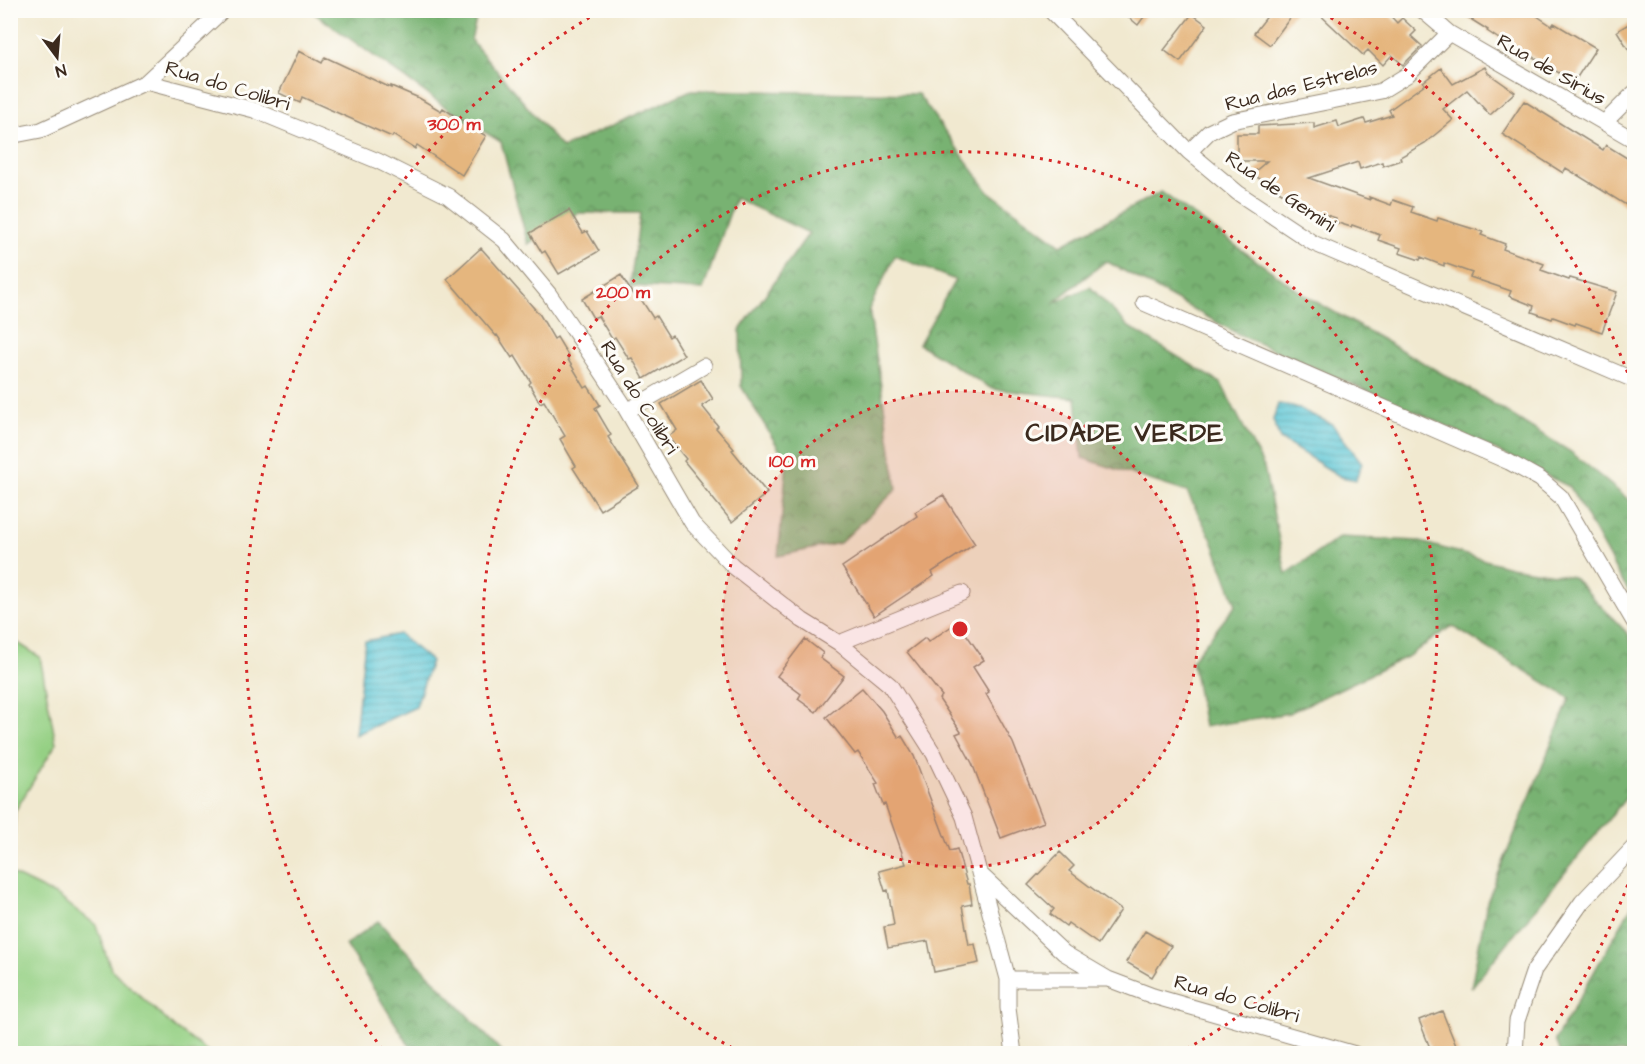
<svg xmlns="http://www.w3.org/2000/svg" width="1645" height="1064" font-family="'Architects Daughter',sans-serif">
	<defs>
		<pattern id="forest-crowns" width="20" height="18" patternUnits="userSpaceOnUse" patternTransform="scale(1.5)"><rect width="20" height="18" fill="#78b272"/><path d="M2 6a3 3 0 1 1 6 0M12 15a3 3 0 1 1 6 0" fill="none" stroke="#64915d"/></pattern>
		<pattern id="water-rules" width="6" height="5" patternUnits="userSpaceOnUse" patternTransform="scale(1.5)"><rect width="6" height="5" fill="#5bc6d5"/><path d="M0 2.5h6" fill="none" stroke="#4ca1ac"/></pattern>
	</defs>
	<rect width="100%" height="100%" fill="#fdfcf7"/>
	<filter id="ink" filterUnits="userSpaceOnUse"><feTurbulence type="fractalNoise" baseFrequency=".0167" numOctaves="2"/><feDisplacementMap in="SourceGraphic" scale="12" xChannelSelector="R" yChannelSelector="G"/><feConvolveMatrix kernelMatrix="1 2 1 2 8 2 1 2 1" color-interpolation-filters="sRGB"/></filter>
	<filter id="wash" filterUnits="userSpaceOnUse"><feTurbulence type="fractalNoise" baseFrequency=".008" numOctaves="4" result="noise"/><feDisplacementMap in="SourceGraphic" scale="24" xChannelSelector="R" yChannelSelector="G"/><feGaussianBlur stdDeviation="1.35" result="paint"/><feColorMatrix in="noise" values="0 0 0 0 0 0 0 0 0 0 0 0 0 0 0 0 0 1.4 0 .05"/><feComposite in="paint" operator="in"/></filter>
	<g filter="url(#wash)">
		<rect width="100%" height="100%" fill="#f1e9d0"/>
		<path fill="#95d084" stroke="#687d51" stroke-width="1.5" d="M10,638l30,19 16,87 -41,67 -3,63 47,23 37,28 15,44 64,59 35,25h-199z"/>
		<path fill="url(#forest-crowns)" stroke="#5a6e48" stroke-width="1.5" d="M311,11h167l-7,29 91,108 129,-58 227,4 70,97 73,54 100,-53 145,104 165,94 100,62 63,52v95l-13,-20 -51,-92 -134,-66 -196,-86 -134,-74 -53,42 37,-16 39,40 92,56 43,84 22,107 54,-37 77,4 93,26 63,10 56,58 5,20v133l-163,200 16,-86 83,-204 -118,-72 -45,31 -118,56 -85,14 -12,-67 44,-55 -24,-65 -25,-48 -105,-34 -6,-60 -84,-9 -73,-45 36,-64 -60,-24 -26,53 28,180 -57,54 -62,13 9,-94 -46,-76 -1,-56 69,-97 -74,-35 -32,92 -73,-4 10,-73h-62l-50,31 -27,-102 -47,-29z
			M1634,902v151h-74l-5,-13z
			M378,921l125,132h-89l-68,-108z"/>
		<path fill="url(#water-rules)" stroke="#4b787a" stroke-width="1.5" d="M1278,404l15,2 39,18 30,39 -6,17 -15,-3 -61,-38 -7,-19z
			M399,634l32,27 -15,46 -61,28 10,-94z"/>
		<g id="blocks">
			<path fill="#e5b67e" d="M1120,10h29l-11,15z
				M1272,10h24l-26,35 -16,-12z
				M1315,10h70l12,13 5,-5 14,13 -5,5 11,10 -19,19 -11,-10 -9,10 -15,-15 -5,5z
				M1456,10h72l24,16 2,-3 42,25 -22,34 -46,-28 -2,3 -39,-26 1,-1z
				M1192,14l15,11 -27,37 -16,-12z
				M1635,20v40l-18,-29z
				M299,51l23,12 3,-6 66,31v-2l28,12 22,13 2,-3 43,28 -24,39 -45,-30 -2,4 -22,-14 -1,2 -90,-40 -2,6 -21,-10z
				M1485,67l3,6 27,19 -25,23 -23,-25 -24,19 10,11 -28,23 -25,14 1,3 -18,6 -1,-4 -22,7 -2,-7 -49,16 61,22 -1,-3 22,8 2,-5 20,7 -2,5 26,9 1,-3 45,14 -2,3 24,9 -2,5 41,15 -3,6 28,10 1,-2 47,14 -15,40 -26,-9 -1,2 -22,-8 -1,2 -20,-7 2,-6 -25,-10 2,-5 -41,-14 2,-4 -28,-10v3l-23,-9 -1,3 -21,-7 2,-5 -23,-8 2,-5 -28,-10 -1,2 -16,-5 1,-4 -29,-9 -55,-35 15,-13h-30v-27h21v-8l56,-3v5l23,-7 2,6 25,-8 2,4 26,-8 -3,-5 36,-26 -2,-2 18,-14 12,16z
				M1524,101l79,49 3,-5 29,18v45l-8,-5 -1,2 -60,-37 -3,5 -61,-39z
				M569,210l14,23 4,-2 12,20 -40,23 -14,-23 -3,2 -12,-20z
				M481,248l59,67 14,24 3,-2 12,20 -2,1 18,30 3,-2 12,19 -5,3 16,27 -3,2 31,49 -39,24 -27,-42 3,-2 -16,-27 5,-3 -21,-35 -4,2 -11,-19 2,-2 -16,-26 -3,2 -15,-23 -1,1 -49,-57z
				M621,275l14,23 4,-2 14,22 3,-2 13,21 3,-2 12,20 -40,24 -12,-21 -3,1 -14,-22 -3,2 -14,-23 -5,2 -11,-19z
				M701,380l12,19 -11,7 16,20 -2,2 18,21 -2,1 35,43 -35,29 -31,-38 1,-1 -18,-22 2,-2 -18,-22 9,-7 -16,-26z
				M943,495l32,49 -43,28 2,4 -60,40 -32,-49 75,-51 -2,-4z
				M958,622l26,38 -11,7 16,25 -3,2 27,49 31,79 -43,16 -29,-75 -16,-29 5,-2 -22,-33 3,-3 -35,-44 18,-14 3,4z
				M805,639l18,14 -3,5 24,18 -28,36 -18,-13 3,-5 -24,-18z
				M862,688l20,23 17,27 3,-2 12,20 36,95 7,-2 10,35h2l3,20 -10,2 7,39 6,-1 4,19 -45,9 -6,-31 -40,7 -4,-21 10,-2 -6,-35 -3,1 -6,-20 27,-7 -21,-60 -2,1 -8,-21 3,-1 -20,-31 -3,2 -29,-37z
				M1060,852l14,14 -5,5 52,39 -23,34 -30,-21 -2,3 -16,-12 4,-5 -26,-24z
				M1145,931l26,15 -19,31 -26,-15z
				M1442,1011l17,42h-27l-13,-33z"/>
		</g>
	</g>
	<g filter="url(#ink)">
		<use href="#blocks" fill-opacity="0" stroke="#968a77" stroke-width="1.5"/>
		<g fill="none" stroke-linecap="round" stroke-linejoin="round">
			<defs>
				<path id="minor" d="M1050,10l139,142 49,41 75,50 321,137
					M1422,10l27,23 185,107
					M146,82l108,28 124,51 70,35 56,44 45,54 35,51 39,59 69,119 41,43 69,54 37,23 51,42 44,69 30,63 44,162v29l6,46
					M1604,123l30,-30
					M10,136l31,-6 105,-48 77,-72
					M1189,152l20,-20 23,-11 149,-30 26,-16 42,-42
					M1144,303l365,159 31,17 21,18 73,125
					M627,411l77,-45
					M839,643l123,-50
					M979,873l85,80 44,26
					M1008,979h100l45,17 202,58
					M1515,1054l2,-33 17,-51 48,-68 52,-55"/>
			</defs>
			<use href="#minor" stroke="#968a77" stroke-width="17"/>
			<use href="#minor" stroke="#fff" stroke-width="15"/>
		</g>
	</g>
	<circle cx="960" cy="629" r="238" fill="#d62828" fill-opacity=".12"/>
	<g fill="none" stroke="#d62828" stroke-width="3" stroke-dasharray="3 6">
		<circle cx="960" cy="629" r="238"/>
		<path d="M740 1052A477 477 0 1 1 1180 1052"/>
		<path d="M1634 868A715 715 0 0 1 1538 1049M382 1049A715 715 0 0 1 597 13M1323 13A715 715 0 0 1 1634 390"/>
	</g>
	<g text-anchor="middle" stroke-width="6" stroke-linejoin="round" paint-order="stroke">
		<g font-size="20" fill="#3b2a1e" stroke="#fdfcf7">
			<text transform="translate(1552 69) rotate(30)" y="7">Rua de Sirius</text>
			<text transform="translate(228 85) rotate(17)" y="7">Rua do Colibri</text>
			<text transform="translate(1301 85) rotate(-14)" y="7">Rua das Estrelas</text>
			<text transform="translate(1281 191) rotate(34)" y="7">Rua de Gemini</text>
			<text transform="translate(640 397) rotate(58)" y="7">Rua do Colibri</text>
			<text transform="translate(1237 998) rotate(16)" y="7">Rua do Colibri</text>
		</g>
		<g font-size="26" font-weight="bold" letter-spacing="1.5" fill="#3b2a1e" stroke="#fdfcf7">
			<text x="1125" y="441">CIDADE VERDE</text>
		</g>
	</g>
	<circle cx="960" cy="629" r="9" fill="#d62828" stroke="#fdfcf7" stroke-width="3"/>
	<g font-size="18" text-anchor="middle" font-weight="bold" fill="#d62828" stroke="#fdfcf7" stroke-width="6" stroke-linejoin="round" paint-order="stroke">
		<text x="454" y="130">300 m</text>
		<text x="623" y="298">200 m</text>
		<text x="792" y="467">100 m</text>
	</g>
	<rect width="1645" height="1064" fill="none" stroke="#fdfcf7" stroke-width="36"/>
	<g transform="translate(57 57) rotate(164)" stroke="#fdfcf7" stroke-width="4.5" paint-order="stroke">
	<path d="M0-4.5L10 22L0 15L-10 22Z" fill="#3b2a1e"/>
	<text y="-9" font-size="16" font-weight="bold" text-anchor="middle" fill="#3b2a1e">N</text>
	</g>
</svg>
